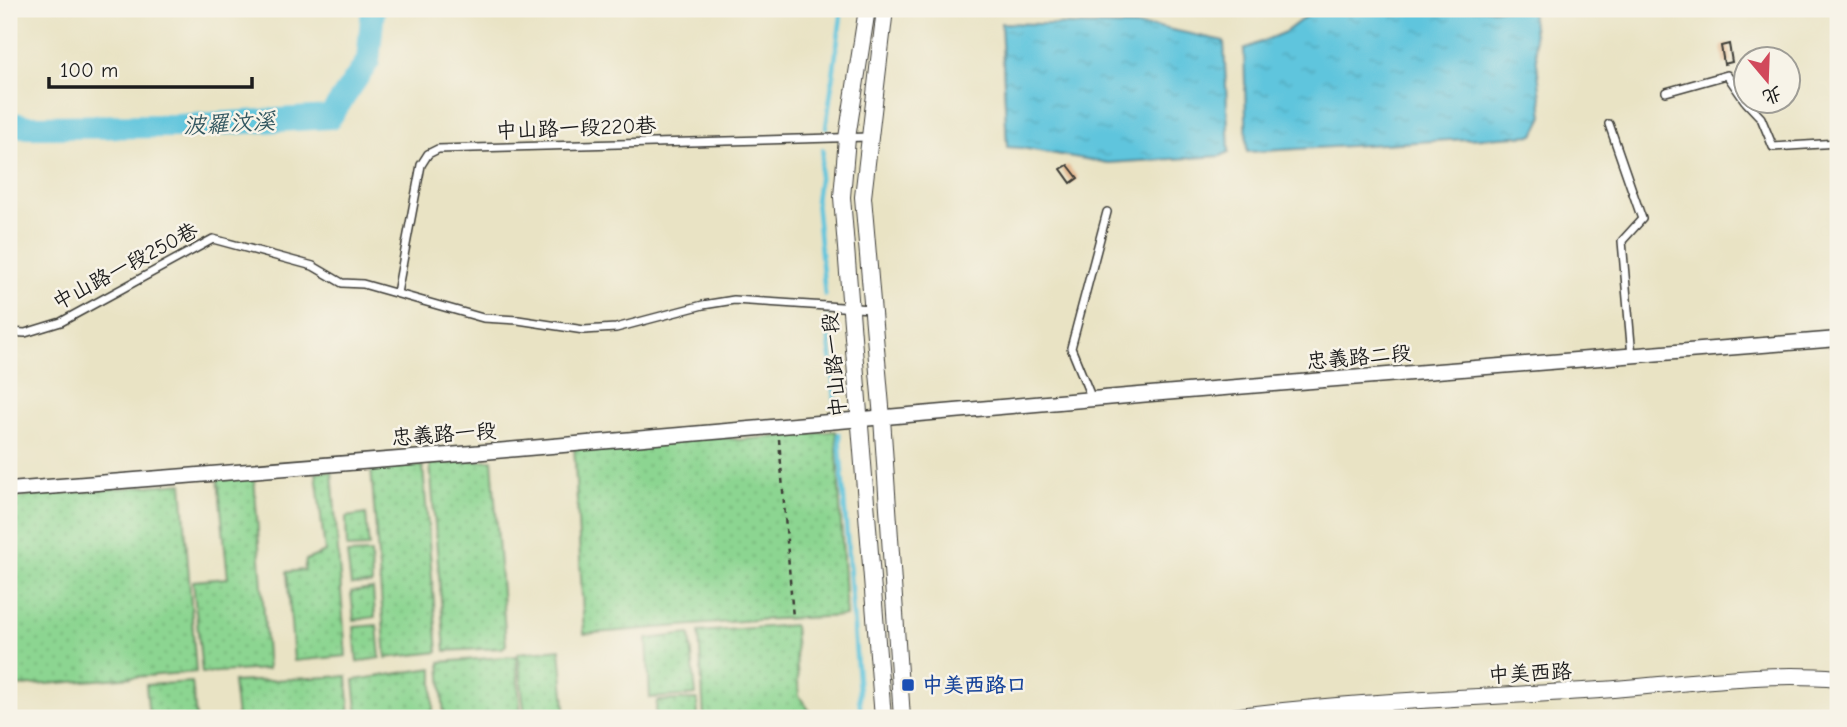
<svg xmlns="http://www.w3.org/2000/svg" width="1847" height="727" font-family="'Comic Neue','LXGW WenKai TC',sans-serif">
	<defs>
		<pattern id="garden-dots" width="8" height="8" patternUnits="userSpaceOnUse" patternTransform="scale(1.75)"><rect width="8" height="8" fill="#8cd591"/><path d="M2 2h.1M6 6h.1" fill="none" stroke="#78b67c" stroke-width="1.8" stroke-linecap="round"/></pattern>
		<pattern id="water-ripples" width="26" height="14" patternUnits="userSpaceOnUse" patternTransform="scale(1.75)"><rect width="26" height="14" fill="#5fc5dd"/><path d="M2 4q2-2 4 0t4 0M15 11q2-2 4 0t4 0" fill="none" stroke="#52a9bd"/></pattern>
	</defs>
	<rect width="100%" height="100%" fill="#f7f3e8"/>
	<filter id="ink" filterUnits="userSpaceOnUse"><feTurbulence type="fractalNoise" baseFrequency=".0143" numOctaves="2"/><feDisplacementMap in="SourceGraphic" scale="14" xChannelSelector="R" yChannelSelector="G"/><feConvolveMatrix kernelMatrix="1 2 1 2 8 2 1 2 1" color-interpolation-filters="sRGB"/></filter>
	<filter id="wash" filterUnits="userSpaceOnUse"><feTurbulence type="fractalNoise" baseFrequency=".00686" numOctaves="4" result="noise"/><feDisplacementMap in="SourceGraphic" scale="28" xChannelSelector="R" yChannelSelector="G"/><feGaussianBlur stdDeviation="1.57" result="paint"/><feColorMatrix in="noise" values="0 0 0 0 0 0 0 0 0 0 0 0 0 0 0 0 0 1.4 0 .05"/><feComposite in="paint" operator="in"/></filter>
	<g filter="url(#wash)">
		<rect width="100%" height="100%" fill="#e9e3c4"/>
		<path fill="url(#garden-dots)" stroke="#547856" stroke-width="2" d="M836,431l10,185 -92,4 -170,14 -10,-189 128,-11 37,6z
			M492,460l14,185 -4,3 -57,3 -15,-188z
			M423,466l15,186 -52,6 -15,-190z
			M332,471l14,185 -52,5 -7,-89 17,-2 2,-10 19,-8 -9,-80z
			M254,476l14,193 -66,4 -9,-92 35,-3 -10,-99z
			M182,483l14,189 -187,15v-189z
			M366,514l3,33 -22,1 -1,-31z
			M371,553l1,31 -21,1 -4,-31z
			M373,589l2,28 -21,3 -3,-28z
			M377,625l3,33 -23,4 -3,-35z
			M794,625l5,71 16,22h-111l-5,-86z
			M690,634l6,61 -46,3 -3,-59z
			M560,649l6,69h-41l-7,-65z
			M516,656l5,62h-77l-4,-56z
			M433,668v50h-75l-4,-38z
			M347,676l3,42h-113l-4,-36z
			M192,682l4,36h-47l-3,-33z
			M697,699l1,19h-43l2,-17z"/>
		<path fill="url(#water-ripples)" stroke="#3e707c" stroke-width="2" d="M1342,9h189l12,107 -9,19 -287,17 -3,-103 41,-17 28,-21z
			M1001,23l157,4 66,14 5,111 -8,4 -113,7 -87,-15 -14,-1z"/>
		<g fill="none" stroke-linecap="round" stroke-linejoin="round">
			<path stroke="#5fc5dd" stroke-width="4.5" d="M826,128l16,-119
				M823,150l-7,51 9,94
				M827,318l9,92
				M839,434l22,284"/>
			<path stroke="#5fc5dd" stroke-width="24" d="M9,123l19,4 149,-1 153,-9 38,-56 5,-52"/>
		</g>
		<g id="blocks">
			<path fill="#e2b286" d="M1729,44l3,18 -8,2 -3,-18z
				M1068,165l10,13 -7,5 -10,-14z"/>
		</g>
	</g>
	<g filter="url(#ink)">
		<use href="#blocks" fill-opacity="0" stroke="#3b3a35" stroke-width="2"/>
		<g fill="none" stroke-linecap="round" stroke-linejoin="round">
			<defs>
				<path id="service" d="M1666,92l61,-17 18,26
					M1746,102l15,16 12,29 65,-4
					M1609,124l33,95 -20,22 10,115
					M397,293l24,-128 7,-11 10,-5 430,-12
					M9,332l16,1 36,-11 152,-83 100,27 29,17 21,1 120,34 35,2 66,10 32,-2 87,-23 31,-5 137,9
					M1092,399l-21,-51 36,-136"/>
				<path id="minor" d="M9,490l440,-35 713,-62 676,-54"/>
				<path id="tertiary" d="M867,9l-20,129 -5,59 41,521
					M885,9l-22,188 19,221 20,300
					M1225,718c124,-17 250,-20 375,-28 79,-5 159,-19 238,-12"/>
			</defs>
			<use href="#service" stroke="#3b3a35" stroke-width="10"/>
			<use href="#minor" stroke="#3b3a35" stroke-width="17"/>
			<use href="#tertiary" stroke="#3b3a35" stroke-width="18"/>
			<path stroke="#3b3a35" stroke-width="2.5" stroke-dasharray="5 5" stroke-linecap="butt" d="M779,439l14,179"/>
			<use href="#service" stroke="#fff" stroke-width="7"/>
			<use href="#minor" stroke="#fff" stroke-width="14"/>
			<use href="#tertiary" stroke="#fff" stroke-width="16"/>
		</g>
	</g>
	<rect fill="#1a4fb4" stroke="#f7f3e8" stroke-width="2.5" x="901" y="678" width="14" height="14" rx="3.5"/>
	<g text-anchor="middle" stroke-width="5" stroke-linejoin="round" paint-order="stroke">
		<g font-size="21" fill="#1c1c1c" stroke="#f7f3e8">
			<text transform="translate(576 128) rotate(-2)" y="7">中山路一段220巷</text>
			<text transform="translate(125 266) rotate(-28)" y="7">中山路一段250巷</text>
			<text transform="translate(1359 357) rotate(-5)" y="7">忠義路二段</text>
			<text transform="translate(834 365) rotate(-95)" y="7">中山路一段</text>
			<text transform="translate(444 434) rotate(-4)" y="7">忠義路一段</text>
			<text transform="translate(1530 673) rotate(-3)" y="7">中美西路</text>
		</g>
		<g font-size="21" font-weight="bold" fill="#164399" stroke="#f7f3e8" text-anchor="start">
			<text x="922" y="692">中美西路口</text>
		</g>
		<g font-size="23" font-style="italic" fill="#335760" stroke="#f7f3e8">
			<text transform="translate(229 123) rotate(-3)" y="8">波羅汶溪</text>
		</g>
	</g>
	<rect width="1847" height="727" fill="none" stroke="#f7f3e8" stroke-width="35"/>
	<g transform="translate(1767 80) rotate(161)"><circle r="33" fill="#f7f3e8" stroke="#9f9d96" stroke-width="2"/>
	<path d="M0-5L12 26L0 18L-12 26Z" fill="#d1495b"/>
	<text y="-10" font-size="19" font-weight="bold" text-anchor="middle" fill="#1c1c1c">北</text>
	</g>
	<path d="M49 77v10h203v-10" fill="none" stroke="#1c1c1c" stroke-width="3.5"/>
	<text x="60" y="77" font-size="21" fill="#1c1c1c" stroke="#f7f3e8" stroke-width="5" paint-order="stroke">100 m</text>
</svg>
